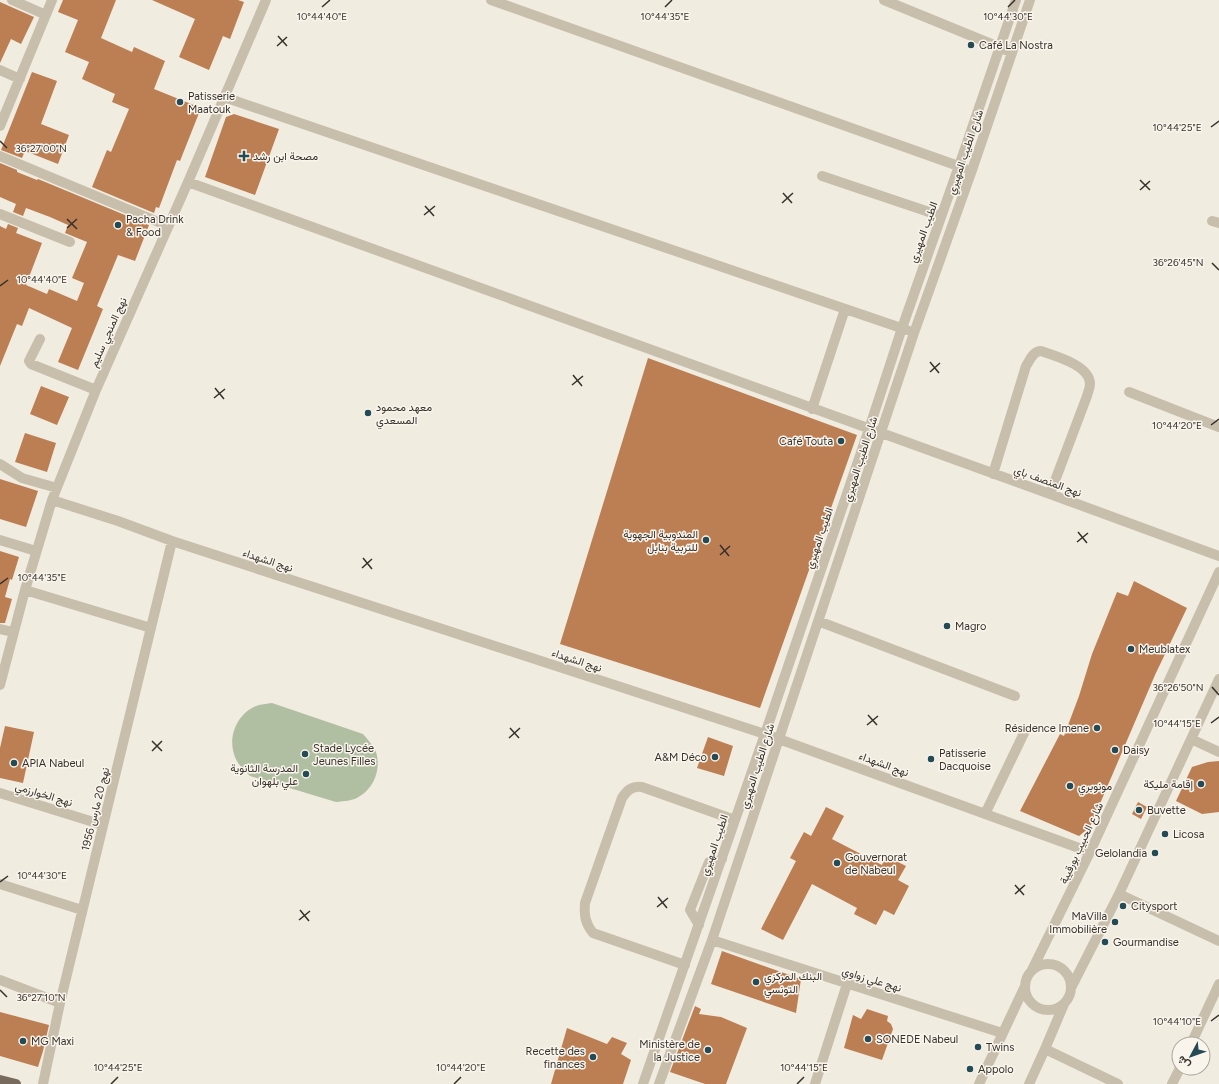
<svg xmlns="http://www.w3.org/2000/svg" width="1219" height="1084" font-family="Figtree,Vazirmatn,sans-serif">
	<rect width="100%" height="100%" fill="#f1ece0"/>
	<path fill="#b0bfa1" d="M272,703l91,31c5,6 10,11 13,18 5,16 -1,35 -16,44 -7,5 -15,5 -24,6l-86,-26c-6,-6 -12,-11 -15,-19 -8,-20 2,-43 21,-51 5,-2 11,-2 16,-3z"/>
	<path fill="#bc7e53" d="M63,0h53l-15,38 31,14 2,-5 31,14 -11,28 47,19 -21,53 -3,-1 -18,48 -3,-1 -2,6 -62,-26 15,-37 4,2 18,-43 -17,-7 3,-8 -33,-15 7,-17 -24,-10 13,-32 -20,-8z
		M152,0h86l6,2 -14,37 -7,-3 -14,34 -30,-13 16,-38z
		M0,2l34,15 -13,27 -10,-5 -11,24z
		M32,72l25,9 -16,43 28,11 -11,29 -33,-13 -3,7 -21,-8z
		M234,114l45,15 -24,66 -50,-18 21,-60z
		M0,163l17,7v2l20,8 1,-1 111,46 -14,36 -17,-6 -21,51 6,3 -25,61 -20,-8 14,-34 -43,-20 -7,18 -5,-2 -17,42v-140l6,3 2,-5 10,4 -2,5 26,10 -16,42 21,9 2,-5 28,12 7,-18 -12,-5 15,-36 -22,-9 3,-8 -18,-8 -24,-9 -3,8 -10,-4 3,-8 -16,-7z
		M648,358l209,77 -97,273 -200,-64z
		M41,386l28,11 -12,28 -27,-11z
		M25,433l31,10 -9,29 -32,-10z
		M0,479l38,12 -12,36 -26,-8z
		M0,551l19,6 -7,23 -2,-1 -5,18 7,2 -7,24h-5z
		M1134,581l53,27 -32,67 -65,152 -11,9 -59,-25 40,-77 4,2 15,-40 13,-42 25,-62 11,4z
		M5,726l29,6 -11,51 -23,-5v-30z
		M708,737l25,9 -9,30 -27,-8z
		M1219,761v51l-17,2 -26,-13 16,-34 16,-5z
		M1138,802l9,5 -6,12 -9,-5z
		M826,807l18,9 -12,23 50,26 4,-9 20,10 -8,14 11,6 -15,29 -10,-5 -8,15 -22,-11 3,-6 -45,-24 -29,56 -22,-11 35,-68 -6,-3 14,-26 7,4z
		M722,951l79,28 -5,34 -85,-29z
		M695,1006l6,3 -2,5 22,3 26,11 -21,56h-21l-35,-12z
		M867,1009l21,7 -1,5 4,3 2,5 -11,31 -38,-12 9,-33 8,4z
		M0,1012l49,13 -6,26 -5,16 -38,-11z
		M567,1028l40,16 5,-7 15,6 -6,11 10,6 -8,24h-72z"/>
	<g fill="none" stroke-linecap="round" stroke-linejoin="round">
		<path stroke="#c8beac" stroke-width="10" d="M12,0l34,15
			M491,0l473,168
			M884,0l122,50
			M0,70l20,9
			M224,97l683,233
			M0,126l52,-126
			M0,156l168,70
			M822,176l119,40
			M188,182l862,312 169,62
			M0,214l70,28
			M1212,221l7,2
			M40,339l-11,22 2,3 65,26
			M1129,392l90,35
			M812,409l33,-100
			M0,464l22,14 35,10
			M993,474l33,-108c4,-6 7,-15 15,-15 14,5 49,14 49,33 0,4 -2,8 -3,12l-37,98
			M52,500l66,21 54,20 593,193 325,118
			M0,540l36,11
			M25,590l126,38
			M818,621l197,75
			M0,629l13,3
			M0,685l25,-95 27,-90 44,-110 92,-208 78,-182
			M1191,739l28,13
			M0,793l103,32
			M985,814l40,-83
			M0,884l82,26
			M1119,894l100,47
			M699,925l-9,-15 19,-48 13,-3
			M712,940l290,93
			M1025 987a23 23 0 1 1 46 0a23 23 0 1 1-46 0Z
			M685,965l-92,-32c-8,-10 -9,-18 -8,-30l37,-105c5,-8 10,-12 20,-11l93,33
			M1032,970l58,-118 129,-280
			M0,980l60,23
			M1071,988l48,-94 100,-215
			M1191,1044l28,-60
			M1045,1049l73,35
			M43,1084l17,-81 112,-462
			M643,1084l122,-350 104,-305 33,-101 57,-162 57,-166
			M659,1084l53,-144 202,-607 58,-163 58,-170
			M815,1084l32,-100
			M979,1084l46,-98
			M1029,1084l16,-35 19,-45
			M1172,1084l8,-16"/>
		<path stroke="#786a5d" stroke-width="10" d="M0,1080l16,4"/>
	</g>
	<path fill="none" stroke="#37312b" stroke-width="1.5" d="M322,7l8,-7M665,7l7,-7M1008,7l7,-7M278,36l9,10M277,46l10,-9M1211,127l8,-6M0,141l7,7M1140,180l10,10M1140,190l10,-9M783,193l9,10M782,203l11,-10M425,206l9,10M424,215l11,-9M67,219l10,10M67,228l10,-9M1212,263l7,7M0,286l8,-6M930,362l9,11M930,372l10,-9M573,375l9,11M572,385l11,-9M215,388l9,11M214,398l11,-9M1211,425l8,-6M1078,532l9,11M1077,542l11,-9M720,545l9,11M720,555l10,-9M363,558l9,11M362,568l10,-9M0,584l8,-6M1212,687l7,8M868,715l9,10M1211,723l8,-6M867,725l11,-9M510,728l9,10M509,738l11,-10M152,741l10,10M152,751l10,-10M0,882l8,-6M1015,885l9,10M1015,894l10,-9M658,897l9,11M657,907l11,-9M300,910l9,11M299,920l11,-9M0,990l7,7M1211,1021l8,-6M111,1084l7,-7M454,1084l7,-7M797,1084l7,-7"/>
	<g fill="#234a55" stroke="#f9f5ec" stroke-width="1.5">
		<circle cx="971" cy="45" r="4"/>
		<circle cx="180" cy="102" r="4"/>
		<path d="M242 150h4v4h4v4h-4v4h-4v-4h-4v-4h4z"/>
		<circle cx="118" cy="225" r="4"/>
		<circle cx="368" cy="413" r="4"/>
		<circle cx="841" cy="441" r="4"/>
		<circle cx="706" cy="540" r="4"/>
		<circle cx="947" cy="626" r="4"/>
		<circle cx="1131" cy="649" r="4"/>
		<circle cx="1097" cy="728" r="4"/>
		<circle cx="1115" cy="750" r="4"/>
		<circle cx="305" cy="754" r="4"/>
		<circle cx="715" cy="757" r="4"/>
		<circle cx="931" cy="759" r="4"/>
		<circle cx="14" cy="763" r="4"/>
		<circle cx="306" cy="774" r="4"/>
		<circle cx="1201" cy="784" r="4"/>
		<circle cx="1070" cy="786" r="4"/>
		<circle cx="1139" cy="810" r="4"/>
		<circle cx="1165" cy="834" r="4"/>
		<circle cx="1155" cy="853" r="4"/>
		<circle cx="837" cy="863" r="4"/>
		<circle cx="1123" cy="906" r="4"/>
		<circle cx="1115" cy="922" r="4"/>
		<circle cx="1105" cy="942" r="4"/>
		<circle cx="756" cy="982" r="4"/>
		<circle cx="868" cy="1039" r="4"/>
		<circle cx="23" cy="1041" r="4"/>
		<circle cx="978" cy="1047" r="4"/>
		<circle cx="708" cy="1050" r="4"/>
		<circle cx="593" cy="1057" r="4"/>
		<circle cx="970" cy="1069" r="4"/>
	</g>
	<g text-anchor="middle" stroke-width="3" stroke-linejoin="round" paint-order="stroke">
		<g font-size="11" fill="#37312b" stroke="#f9f5ec" text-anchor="start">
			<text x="979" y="49">Café La Nostra</text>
			<text x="188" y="100">Patisserie<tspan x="188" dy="13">Maatouk</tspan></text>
			<text x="253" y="160">مصحة ابن رشد</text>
			<text x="126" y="223">Pacha Drink<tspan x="126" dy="13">&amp; Food</tspan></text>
			<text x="376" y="411">معهد محمود<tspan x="376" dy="13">المسعدي</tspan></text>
			<text x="833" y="445" text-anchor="end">Café Touta</text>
			<text x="698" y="538" text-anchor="end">المندوبية الجهوية<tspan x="698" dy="13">للتربية بنابل</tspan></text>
			<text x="955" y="630">Magro</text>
			<text x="1139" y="653">Meublatex</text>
			<text x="1089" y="732" text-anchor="end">Résidence Imene</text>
			<text x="313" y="752">Stade Lycée<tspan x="313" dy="13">Jeunes Filles</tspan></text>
			<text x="1123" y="754">Daisy</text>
			<text x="939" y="757">Patisserie<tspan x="939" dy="13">Dacquoise</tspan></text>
			<text x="707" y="761" text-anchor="end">A&amp;M Déco</text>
			<text x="22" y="767">APIA Nabeul</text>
			<text x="298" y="772" text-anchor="end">المدرسة الثانوية<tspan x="298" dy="13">علي بلهوان</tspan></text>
			<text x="1193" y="788" text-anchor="end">إقامة مليكة</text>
			<text x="1078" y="790">مونوبري</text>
			<text x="1147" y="814">Buvette</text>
			<text x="1173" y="838">Licosa</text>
			<text x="1147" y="857" text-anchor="end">Gelolandia</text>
			<text x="845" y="861">Gouvernorat<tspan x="845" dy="13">de Nabeul</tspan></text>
			<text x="1131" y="910">Citysport</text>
			<text x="1107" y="920" text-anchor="end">MaVilla<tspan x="1107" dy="13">Immobilière</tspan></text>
			<text x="1113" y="946">Gourmandise</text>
			<text x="764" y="980">البنك المركزي<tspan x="764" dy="13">التونسي</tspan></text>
			<text x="876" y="1043">SONEDE Nabeul</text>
			<text x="31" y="1045">MG Maxi</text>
			<text x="700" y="1048" text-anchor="end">Ministère de<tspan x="700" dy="13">la Justice</tspan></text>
			<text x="986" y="1051">Twins</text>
			<text x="585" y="1055" text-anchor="end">Recette des<tspan x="585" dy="13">finances</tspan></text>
			<text x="978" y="1073">Appolo</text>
		</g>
		<g font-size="11" fill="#37312b" stroke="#f9f5ec">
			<text transform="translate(965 152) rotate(-71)" y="4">شارع الطيب المهيري</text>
			<text transform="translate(923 232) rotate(-70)" y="4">الطيب المهيري</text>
			<text transform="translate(108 332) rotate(-66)" y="4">نهج المنجي سليم</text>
			<text transform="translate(860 459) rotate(-72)" y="4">شارع الطيب المهيري</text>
			<text transform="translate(1048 481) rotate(20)" y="4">نهج المنصف باي</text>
			<text transform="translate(819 538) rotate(-71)" y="4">الطيب المهيري</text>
			<text transform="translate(268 560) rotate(18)" y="4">نهج الشهداء</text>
			<text transform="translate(577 660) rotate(18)" y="4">نهج الشهداء</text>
			<text transform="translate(884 764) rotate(20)" y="4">نهج الشهداء</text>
			<text transform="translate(757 766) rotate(-72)" y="4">شارع الطيب المهيري</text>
			<text transform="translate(44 794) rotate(17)" y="4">نهج الخوارزمي</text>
			<text transform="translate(95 809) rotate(-76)" y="4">نهج 20 مارس 1956</text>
			<text transform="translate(1081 843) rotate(-65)" y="4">شارع الحبيب بورقيبة</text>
			<text transform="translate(714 845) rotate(-71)" y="4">الطيب المهيري</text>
			<text transform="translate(872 979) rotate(17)" y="4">نهج علي زواوي</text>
		</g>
	</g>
	<g font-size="10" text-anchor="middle" fill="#37312b" stroke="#f9f5ec" stroke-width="3" stroke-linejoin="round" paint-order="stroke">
		<text x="322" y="20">10°44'40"E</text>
		<text x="665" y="20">10°44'35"E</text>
		<text x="1008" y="20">10°44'30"E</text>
		<text x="1177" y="131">10°44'25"E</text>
		<text x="41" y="152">36°27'00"N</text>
		<text x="1178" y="266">36°26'45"N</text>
		<text x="42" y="283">10°44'40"E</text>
		<text x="1177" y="429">10°44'20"E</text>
		<text x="42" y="581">10°44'35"E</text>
		<text x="1178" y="691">36°26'50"N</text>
		<text x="1177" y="727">10°44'15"E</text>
		<text x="42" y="879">10°44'30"E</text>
		<text x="41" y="1001">36°27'10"N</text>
		<text x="1177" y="1025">10°44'10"E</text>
		<text x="118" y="1071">10°44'25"E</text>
		<text x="461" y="1071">10°44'20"E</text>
		<text x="804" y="1071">10°44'15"E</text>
	</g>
	<g transform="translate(1191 1056) rotate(229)"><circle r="19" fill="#f9f5ec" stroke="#aba79f"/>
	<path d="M0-3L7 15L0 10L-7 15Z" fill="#234a55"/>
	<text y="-6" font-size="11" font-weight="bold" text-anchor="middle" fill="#37312b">ش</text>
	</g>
</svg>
